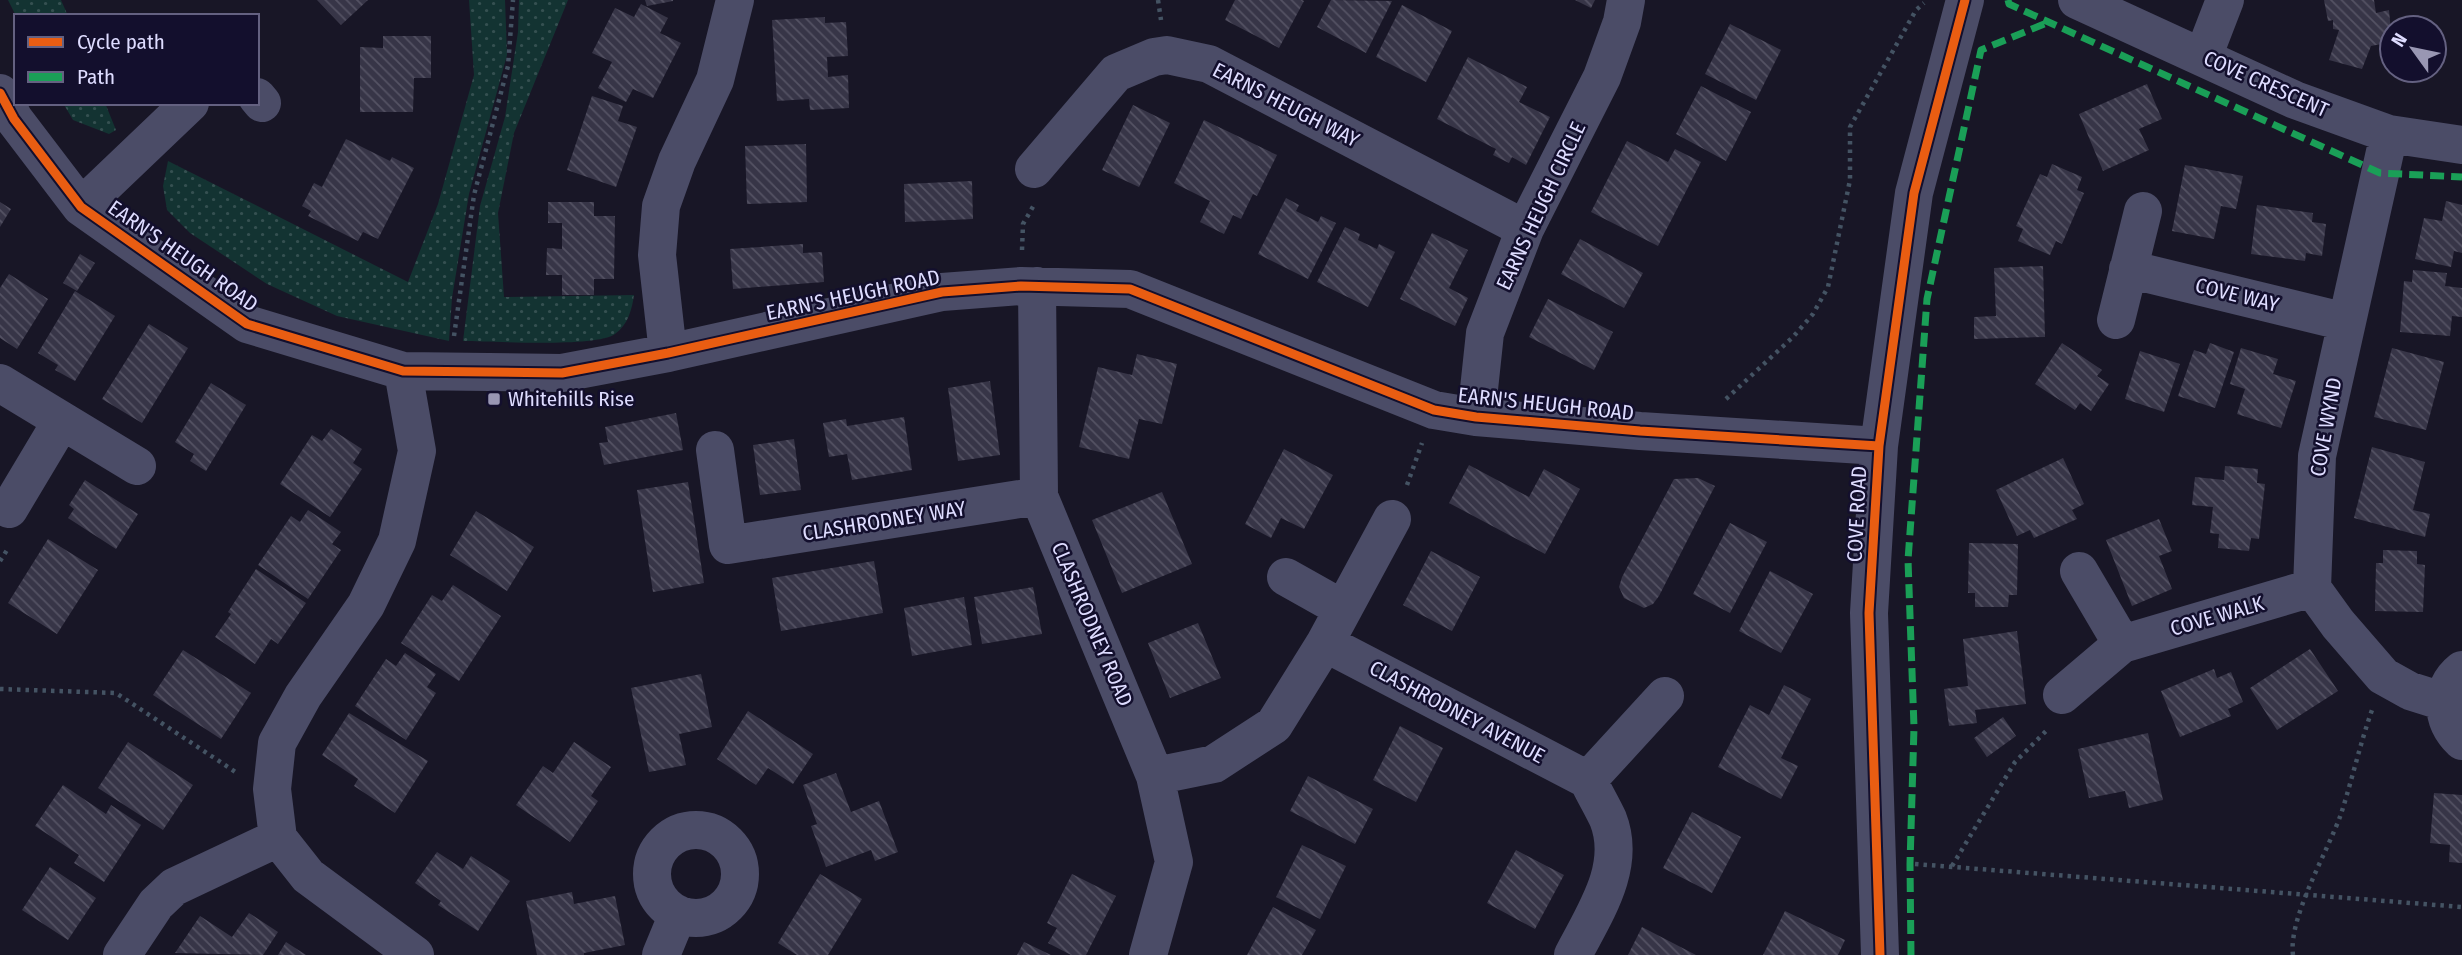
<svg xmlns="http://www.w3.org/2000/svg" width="2462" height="955" font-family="'Fira Sans Condensed',sans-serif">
	<defs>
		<pattern id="grass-dots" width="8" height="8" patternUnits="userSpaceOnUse" patternTransform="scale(1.75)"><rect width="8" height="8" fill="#133332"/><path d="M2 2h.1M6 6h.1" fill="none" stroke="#355051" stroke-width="1.8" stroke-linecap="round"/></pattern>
		<pattern id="building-back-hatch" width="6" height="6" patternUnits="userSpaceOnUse" patternTransform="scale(1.75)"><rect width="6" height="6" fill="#373547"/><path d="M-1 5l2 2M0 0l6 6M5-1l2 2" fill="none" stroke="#545263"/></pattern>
	</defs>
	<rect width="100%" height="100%" fill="#181626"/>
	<path fill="url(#grass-dots)" d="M8,0h53l7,16h-52z
		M469,0h36l2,55 -38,139 -17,104 -3,43 -112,-25 -70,-32 -77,-51 -23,-23 -4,-24 5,-25 240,121 30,-78 36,-129z
		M519,0h49l-54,133 -16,80 6,84 130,-2c-2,14 -6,30 -19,39 -20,14 -123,7 -152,7l17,-135 25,-89 13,-85z
		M63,103h42l11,27 -7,4 -36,-14z"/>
	<path fill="url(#building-back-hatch)" d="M317,0h51l-27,25z
		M645,0h28v1l-26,5z
		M1235,0h67l2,1 -25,47 -54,-28z
		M1331,0l61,1 -26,52 -49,-26z
		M1575,0h20l-4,8z
		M2324,0h50l2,13 13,-3 3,32 -21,4 -9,23 -33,-9 10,-30 -6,-1v-9l-5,1z
		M641,4l27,14 -8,15 21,10 -28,55 -20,-9 -7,13 -28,-14 14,-26 -20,-9 23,-45 19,9z
		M1402,5l50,26 -26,51 -50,-25z
		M825,17v6l21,-1 2,34 -21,1 1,20 20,-2 1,33 -39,2 -1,-11 -32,2 -5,-81z
		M1730,24l51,26 -25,50 -51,-26z
		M383,36h48v42h-17l-1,34h-53v-65l23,1z
		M1468,57l59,30 -8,15 31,15 -24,48 -14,-8 -3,6 -16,-8 3,-6 -59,-30z
		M2147,84l15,35 -23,10 10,21 -46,21 -24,-57z
		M1701,86l50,26 -25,49 -50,-27z
		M592,96l31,10 -5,15 19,6 -21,60 -49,-17z
		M1133,105l37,18 -31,64 -37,-17z
		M1204,120l73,35 -20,41 -4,-2 -12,25 -8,-4 -9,19 -24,-12 10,-21 -36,-18z
		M346,139l44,22 2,-4 22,11 -36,71 -15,-7 -5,9 -50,-25 3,-5 -9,-5 12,-23 8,4z
		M1627,141l41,21 7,-13 26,13 -43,84 -67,-34z
		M806,144l1,58 -60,2 -2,-58z
		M2052,164l30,13 -5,13 7,3 -22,51 -6,-3 -6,14 -32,-14 5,-12 -7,-3 24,-52 7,3z
		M2185,165l58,11 -7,33 -15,-3 -7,33 -42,-8z
		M972,181l1,38 -68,3 -1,-38z
		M1286,198l13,7 -3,6 22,11 3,-6 15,7 -28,56 -50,-25z
		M2446,201l16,4v48l-8,-2 -3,16 -36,-8 9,-41 18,3z
		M0,202l11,7 -11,18z
		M548,202h46v14h21l-1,63h-20v16h-32v-20h-16l1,-27 15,1v-26h-14z
		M2257,205l56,8 -1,9 14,2 -4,32 -16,-3 -1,8 -54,-7z
		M1345,227l15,7 -2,6 19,9 2,-5 16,8 -27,55 -51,-25z
		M1432,233l36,17 -19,38 19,10 -13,28 -55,-27z
		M1580,239l63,34 -19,35 -63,-34z
		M803,244v9l19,-1 2,30 -91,7 -3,-40z
		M80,254l15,9 -18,28 -14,-8z
		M2043,266l2,71 -71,2v-22l22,-1 -2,-48z
		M2413,270l34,3 -2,13 17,2v29l-10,-1 -2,20 -50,-4 4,-51 8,1z
		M9,274l39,25 -31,50 -17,-11v-50z
		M75,291l40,25 -40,65 -20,-11 3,-5 -20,-12z
		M1548,299l65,33 -19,38 -65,-33z
		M149,324l39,24 -46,75 -40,-24z
		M2062,343l40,27 -5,6 12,8 -18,27 -11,-8 -5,7 -40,-26z
		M2210,343l24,9 -19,56 -37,-12 16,-46 12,4z
		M2241,348l37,11 -5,15 23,7 -15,47 -44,-14 8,-25 -15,-5z
		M2392,348l52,14 -18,68 -52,-13z
		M2140,351l40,13 -16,48 -39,-13z
		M1137,354l40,10 -15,60 -23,-5 -10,40 -50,-12 19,-80 34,8z
		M990,381l10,74 -42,6 -10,-73z
		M211,383l35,22 -40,66 -16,-10 4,-7 -19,-12z
		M676,413l7,37 -79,15 -5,-22 9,-1 -3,-15z
		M904,417l8,53 -60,10 -5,-26 -18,3 -6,-34 23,-4 1,7z
		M331,429l31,20 -9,14 9,6 -32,48 -50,-33 32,-49 10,6z
		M794,439l7,51 -41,5 -7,-50z
		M2372,447l53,15 -12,48 17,4 -5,23 -71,-19z
		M1284,449l49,26 -29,54 -23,-11 -10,20 -26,-14z
		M2063,458l21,46 -12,6 5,9 -43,19 -4,-8 -13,6 -21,-46z
		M1469,465l60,32 15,-28 36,20 -35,65 -96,-51z
		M2225,466l33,3 -1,14 8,1 -6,55 -8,-1 -2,13 -31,-3 1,-14 -9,-1 3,-26 -21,-2 3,-28 29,3z
		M1698,478l17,8 -56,110 -6,8 -9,4 -20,-10 -5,-11 3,-10 52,-98z
		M85,480l53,34 -22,35 -48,-31 6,-9 -5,-4z
		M688,482l16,101 -51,9 -16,-102z
		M1162,492l30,72 -70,29 -30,-73z
		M308,510l33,22 -9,12 9,6 -33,49 -50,-34 33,-49 9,6z
		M476,511l58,36 -27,44 -57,-36z
		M2159,519l13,32 -13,5 13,33 -40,17 -26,-66z
		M1730,523l37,19 -37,71 -37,-19z
		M48,539l50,31 -41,64 -49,-31z
		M1969,543l49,1 -1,51h-8l-1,12h-33v-14h-7z
		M2383,550l34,1v13l8,1 -2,47 -48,-1 1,-48h7z
		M1431,551l49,26 -28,54 -49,-26z
		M874,561l9,52 -102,18 -9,-53z
		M256,569l50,34 -28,41 -7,-5 -16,25 -40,-27 16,-23 -3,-2z
		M1770,571l43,23 -32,59 -42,-22z
		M453,585l48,31 -42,65 -58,-38 31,-48 10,6z
		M1033,587l9,47 -60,10 -8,-47z
		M964,597l8,48 -60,11 -8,-48z
		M1198,623l23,55 -51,20 -22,-55z
		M2017,631l9,73 -51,6 2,13 -28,3 -5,-37 24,-3 -5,-47z
		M2310,649l28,42 -61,39 -27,-42z
		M183,650l68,43 -30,46 -68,-44z
		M405,653l31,21 -9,13 9,6 -30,47 -51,-34 31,-47 10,7z
		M2214,669l3,9 14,-6 12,30 -15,7 3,7 -51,21 -19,-46z
		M701,674l11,53 -33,7 7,31 -37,7 -18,-84z
		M1784,685l27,14 -30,59 17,8 -17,33 -63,-32 32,-62 19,10z
		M748,711l65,43 -20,30 -25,-16 -12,17 -39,-26z
		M349,713l79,48 -33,52 -41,-27 4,-7 -36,-24z
		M2003,717l13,19 -29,21 -13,-19z
		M1400,726l43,22 -27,54 -43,-22z
		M2148,733l15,67 -34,8 -4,-17 -36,7 -11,-49z
		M128,742l65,43 -30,45 -65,-42z
		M574,742l37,25 -20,29 7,5 -28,41 -54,-37 27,-39 10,7z
		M836,773l15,39 28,-11 19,51 -23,9 -4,-11 -45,17 -15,-41 6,-2 -14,-39z
		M1308,776l65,33 -18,35 -65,-33z
		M63,785l43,29 5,-9 30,20 -37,57 -30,-19 5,-8 -44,-29z
		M2434,793l28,2v68l-13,-1 1,-17 -20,-2z
		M1692,812l49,25 -29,56 -49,-25z
		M1302,845l44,21 -26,53 -44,-22z
		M1516,850l48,25 -29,54 -48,-26z
		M437,852l26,17 8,-13 39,25 -32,50 -40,-26 3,-4 -26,-18z
		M50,867l46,31 -28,42 -46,-30z
		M820,874l42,25 -34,56h-31l-19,-12z
		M1072,874l44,22 -30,59h-15l-23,-12 9,-15 -10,-5z
		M572,892l2,12 41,-8 10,49 -41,8v2h-47l-11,-54z
		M1273,907l43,23 -14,25h-55z
		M1785,911l60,29 -7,15h-75z
		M249,913l29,19 -15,23 -88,-2 25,-37 32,21z
		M1642,927l54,28h-68z
		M286,942l20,13h-28z
		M1024,942l27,13h-34z"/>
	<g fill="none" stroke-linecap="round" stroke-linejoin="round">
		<path stroke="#445363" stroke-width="4.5" stroke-dasharray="3.5 5" stroke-linecap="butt" d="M1158,0l3,20
			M1022,250l1,-26 11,-19
			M454,336l20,-141 34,-129 5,-66
			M1726,399l67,-62 20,-23 15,-27 22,-107v-53l66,-117 8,-7
			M1407,485l15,-42
			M0,561l9,-14
			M0,689l116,4 121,80
			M1915,864l547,43
			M1952,866l63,-104 34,-34
			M2293,955c-5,-37 35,-104 48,-141 11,-34 19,-70 31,-104"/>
		<path stroke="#4b4c67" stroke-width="38" d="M2077,0l218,100 94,34 73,11
			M2203,57l22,-57
			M0,93l14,26 67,88 166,117 156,47 159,2 106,-20 274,-61 79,-6 109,3 304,121 42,7 164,14 239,15
			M257,97l5,6
			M2389,134l-72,322 -5,132 26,36 45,52 27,15 35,11
			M1034,169l82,-96 38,-16 13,-2 42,9 316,165
			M81,207l109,-104
			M2128,269l218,53
			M1037,286l2,210 116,280 19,86 -26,93
			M2116,320l27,-109
			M668,353l-11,-98 4,-49 16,-45 38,-81 20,-80
			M403,371l14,80 -20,90 -31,64 -63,91 -26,47 -5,46 6,49 30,38 107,79
			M0,383l137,83
			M1476,417l9,-84 40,-104 77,-152 20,-55 4,-22
			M715,450l13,95 311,-49
			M9,509l52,-87
			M2079,571l43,73
			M1286,577l57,32
			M1325,643l263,137c6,13 14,26 20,39 19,48 -14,95 -35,136
			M2462,670c-24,19 -21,51 0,71
			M2062,695l60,-51 190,-56
			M1155,776l59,-12 60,-39 51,-82 67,-124
			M1588,780l77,-84
			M652 874a44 44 0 1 1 88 0a44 44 0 1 1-88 0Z
			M122,955l34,-51 18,-17 104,-49
			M661,955l17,-41
			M1880,955l-11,-342 10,-167 35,-253 51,-193"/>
		<path stroke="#1a9f57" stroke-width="7" stroke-dasharray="14 7" stroke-linecap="butt" d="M2008,0l1,4 371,169 82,4
			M1911,955l-1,-91 4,-137 -6,-167 19,-261 54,-249 68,-28"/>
		<defs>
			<path id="cycleway" d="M0,93l14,26 67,88 166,117 156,47 159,2 106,-20 274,-61 79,-6 109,3 304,121 42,7 164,14 239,15
				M1880,955l-11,-342 10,-167 35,-253 51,-193"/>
		</defs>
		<use href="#cycleway" stroke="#130f2d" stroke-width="13"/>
		<use href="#cycleway" stroke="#e95d12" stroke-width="9"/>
	</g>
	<rect fill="#9997b3" stroke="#130f2d" stroke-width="2.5" x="487" y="392" width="14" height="14" rx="3.5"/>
	<g text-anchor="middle" stroke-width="5" stroke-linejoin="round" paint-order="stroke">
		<g font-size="21" fill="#dedcff" stroke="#130f2d">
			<text transform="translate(2266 84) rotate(24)" y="7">COVE CRESCENT</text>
			<text transform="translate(1286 105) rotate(27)" y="7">EARNS HEUGH WAY</text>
			<text transform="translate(1541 206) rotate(-65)" y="7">EARNS HEUGH CIRCLE</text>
			<text transform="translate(183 256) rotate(35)" y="7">EARN'S HEUGH ROAD</text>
			<text transform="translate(853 295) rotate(-12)" y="7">EARN'S HEUGH ROAD</text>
			<text transform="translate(2237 295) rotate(14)" y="7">COVE WAY</text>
			<text transform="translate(1546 404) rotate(6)" y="7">EARN'S HEUGH ROAD</text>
			<text transform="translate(2326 427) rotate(-80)" y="7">COVE WYND</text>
			<text transform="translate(1857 514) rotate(-87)" y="7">COVE ROAD</text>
			<text transform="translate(884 521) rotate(-9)" y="7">CLASHRODNEY WAY</text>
			<text transform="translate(2217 616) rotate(-16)" y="7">COVE WALK</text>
			<text transform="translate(1092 624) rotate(67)" y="7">CLASHRODNEY ROAD</text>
			<text transform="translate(1457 712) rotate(28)" y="7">CLASHRODNEY AVENUE</text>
		</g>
		<g font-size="21" fill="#dedcff" stroke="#130f2d" text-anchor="start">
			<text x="508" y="406">Whitehills Rise</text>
		</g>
	</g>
	<rect x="14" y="14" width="245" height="91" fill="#130f2d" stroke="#646181" stroke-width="2"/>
	<rect x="28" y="37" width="35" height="10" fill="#e95d12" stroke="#646181" stroke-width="2"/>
	<text x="77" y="49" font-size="21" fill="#dedcff">Cycle path</text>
	<rect x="28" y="72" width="35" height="10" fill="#1a9f57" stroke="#646181" stroke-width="2"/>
	<text x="77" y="84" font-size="21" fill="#dedcff">Path</text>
	<g transform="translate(2413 49) rotate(303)"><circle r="33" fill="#130f2d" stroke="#646181" stroke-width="2"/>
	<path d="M0-5L12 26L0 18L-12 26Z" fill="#9997b3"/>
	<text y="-10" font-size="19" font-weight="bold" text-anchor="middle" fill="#dedcff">N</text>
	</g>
</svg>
